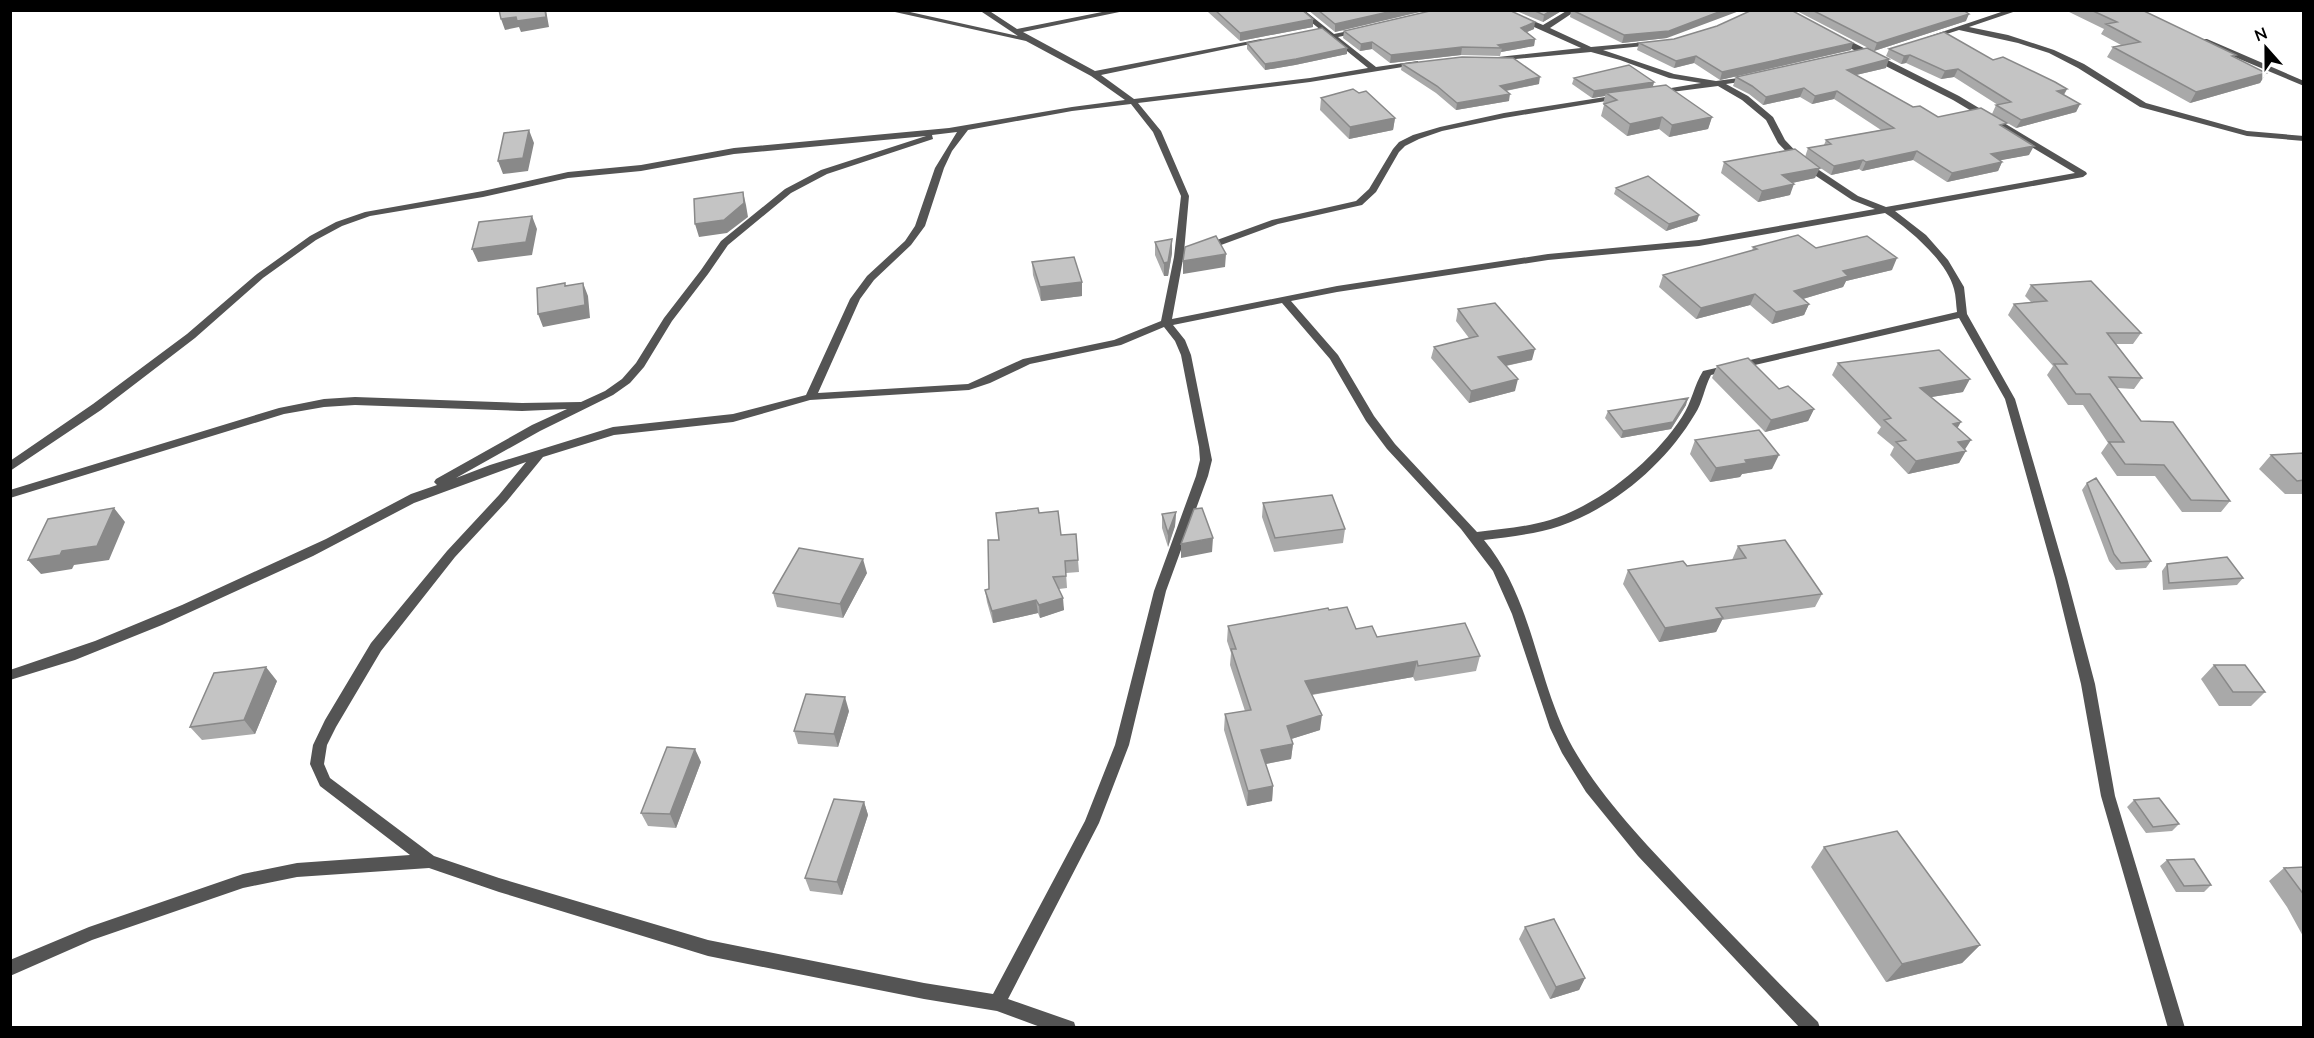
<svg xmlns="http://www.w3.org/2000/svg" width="2314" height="1038" font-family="'Nunito Sans',sans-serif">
	<rect width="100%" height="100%" fill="#fff"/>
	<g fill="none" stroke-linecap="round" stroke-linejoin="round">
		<path fill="#545454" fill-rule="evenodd" d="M886,10h15l117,26 -39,-26h9l29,19 95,-19h17l-106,22 72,39 166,-32 4,2 -164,34 33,24 176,-21 58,-10 -72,-58h8l30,24 29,-6v4l-25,5 38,30 42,-6v4h-3l-105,17 -172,21 23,28 28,65 -5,56 88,-32 84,-19 13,-12 24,-40 6,-7 14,-7 27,-8 64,-14 114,-18 4,2 -4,2 -114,19 -62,13 -23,8 -14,7 -6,6 -23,40 -14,13 -84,19 -95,35 -11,60 165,-33 211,-32 151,-14 176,-31 -23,-9 -54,-36 -20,-21 -12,-23 -24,-20 -24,-14 -62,8 -1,-2 4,-2 42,-7 -32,-5 -49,-18 -29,-8 -96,9 -1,-2 4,-2 83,-9 -85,-38h11l36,15 25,-15h9l-27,18 41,19 66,-6 1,2 -4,2 -51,5 71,24 42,7 38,-5v4l-28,4 22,12 25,21 12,23 19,20 54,36 28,11 189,-34 -122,-73 -117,-59v-4h6l117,59 127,76 1,2 -4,3 -188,34 31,24 22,25 16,27 3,27 48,85 52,179 28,106 20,112 70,232h-17l-67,-232 -20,-112 -26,-106 -50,-179 -46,-81 -248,57c-7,13 -8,27 -16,39 -29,49 -80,93 -135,112 -24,8 -51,11 -76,14 50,60 52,141 89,208 31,54 76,99 118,144 42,44 84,88 127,130l2,6h-20l-162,-172 -52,-64 -24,-39 -12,-25 -38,-114 -19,-43 -32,-42 -74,-80 -21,-28 -36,-62 -48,-56 -109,22 12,15 6,15 21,105 -4,16 -42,115 -37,154 -30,78 -91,176 66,23 2,6h-33l-46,-17 -73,-12 -216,-43 -209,-64 -70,-24 -132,9 -54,11 -151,52 -82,36v-16l79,-33 154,-53 54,-11 113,-8 -90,-69 -10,-22 3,-19 12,-25 46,-77 76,-92 52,-56 27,-33 -112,41 -101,53 -151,69 -87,35 -65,20v-10l85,-29 87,-36 144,-66 85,-45 26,-9 -3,-3 2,-3 96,-54 35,-16 -45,2 -167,-6 -31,2 -40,7 -274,84v-8l269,-82 45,-9 31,-2 167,6 59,-1 24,-11 17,-12 14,-16 28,-45 37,-48 20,-29 64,-52 36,-19 105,-34 -192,18 -93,17 -73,7 -85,19 -113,19 -28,10 -26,14 -53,38 -68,60 -94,72 -91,61v-10l83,-57 94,-70 70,-60 53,-38 26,-14 29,-10 118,-21 85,-19 73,-7 93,-17 215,-20 123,-21 53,-7 -34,-24 -65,-35zM1131,104l22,28 28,64 -7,61 -13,64 -47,19 -91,19 -55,25 -150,9 42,-94 14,-19 37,-35 14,-19 19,-58 8,-17 16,-21 104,-19zM957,132l-22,36 -20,58 -10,15 -38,35 -17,23 -44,96 -73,19 -120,13 -123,38 -34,13 84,-47 73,-36 17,-12 14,-16 28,-46 36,-47 20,-29 63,-52 36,-19 106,-35 -1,-4zM1885,213c23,15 62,48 69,76 2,7 2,16 3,23l-254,59c-9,14 -11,31 -21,46 -28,43 -81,87 -132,103 -23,7 -49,9 -73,12l-82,-88 -21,-28 -36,-61 -47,-54 46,-9 211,-32 151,-14zM1164,327l11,14 6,14 18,92 1,13 -4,16 -42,115 -39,154 -30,76 -92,173 -69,-11 -216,-43 -209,-62 -65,-22 -104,-78 -6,-14 3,-19 9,-18 45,-76 74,-94 52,-56 36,-44 71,-22 119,-13 77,-22 159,-10 21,-7 40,-19 91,-19z
			M2007,10h12l-50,17 39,8 46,15 30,14 62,39 101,28 57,5v5l-57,-5 -107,-29 -62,-39 -29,-15 -31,-10 -59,-13 -28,9 -4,-2z
			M2201,39h6l97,42v5l-103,-43z"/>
	</g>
	<path fill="#a9a9a9" d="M1208,10h94l11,9v8l-73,14 -32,-29z
		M1308,10h120l-93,22z
		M1514,10h49l-20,12z
		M1571,10l96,28 -45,5 -52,-26z
		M1795,10h168l3,11 -92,30z
		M2065,10h77l124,63 -6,10 -70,20 -83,-46 6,-10 8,-2 -20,-11 3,-5z
		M1717,26l134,24 -131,30 -26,-17 -20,5 -37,-18 2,-7 35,-4z
		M1534,29l-7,3 8,7 -1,7 -33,6 -1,4 -39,-1 -71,8 -18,-14 -12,2 -17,-13 1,-7z
		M1247,43l100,11 -52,11 -30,5 -18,-21z
		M1889,49l104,11 74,29 -3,6 16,9 -4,8 -60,16 -24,-14 4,-9h2l-44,-28 -13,2 -35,-16 -5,1 -15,-8z
		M1402,64l137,20 -33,7 3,10 -53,9 -20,-17 -35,-23z
		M1886,68l-30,7 57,32 25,10 66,11 25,27 -29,5 2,2 -4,9 -51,11 -34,-22 -51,11 -3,-2 -28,6 -15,-10 -1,13 -23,5 -2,12 -32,7 -37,-29 3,-11 81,-5 3,-9 16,-3 2,-5 55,-10 -47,-31 -22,5 -12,-7 -37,8 -14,-11 -16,-8 3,-9z
		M1574,78l80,4 -1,4 59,31 -4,12 -39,8 -10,-8 -32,7 -26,-20 3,-11 -1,-1 2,-8 -13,2 -20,-14z
		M1321,98l74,20 -2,12 -44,9 -29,-29z
		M1616,188l83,27 -2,6 -31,10 -52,-37z
		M1155,242l17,11 -4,23h-4l-9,-21z
		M1753,247l63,1 76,22 -46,11 -3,6 -40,12 6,5 -5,11 -32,9 -22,-19 -54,14 -37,-32 4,-12 89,-24z
		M1032,262l50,20v14l-41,5 -8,-26z
		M2031,285l110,48 -8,11h-17l26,34 -8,11 -17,-1 24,33 89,80 -9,11h-39l-27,-36h-38l-16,-23 7,-10 -25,-38h-15l-21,-30 6,-9 -45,-51 6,-11 17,-2 -6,-6z
		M1458,309l74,51 -26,6 9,25 -46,12 -38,-45 3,-11 35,-9 -13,-17z
		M1838,363l125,29 -32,5 26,31 8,22 -6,13 -51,11 -18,-19 4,-8 -17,-14 4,-6 -49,-52z
		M1717,366l62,23 35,20 -6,12 -43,11 -53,-54z
		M1686,405l-15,24 -50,9 -16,-20 3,-7z
		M1695,440l77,29 -30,5 -2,3 -30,5 -20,-28z
		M2304,453v41h-19l-26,-25 12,-14z
		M2087,483l64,78 -5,7 -30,2 -7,-9 -27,-71z
		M1263,503l82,26 -2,14 -69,9 -12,-35z
		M1176,512l-1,14 -7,21 -6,-19v-14z
		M1039,513l22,22 17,25 1,12 -13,1 1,15 -8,1 5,21 -24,8 -2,-5 -45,10 -6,-21 -2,-12 4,-1z
		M1738,546l84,48 -7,13 -93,13 -6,12 -57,10 -36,-58 5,-14 59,-4 45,-6z
		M2167,564l76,14 -6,7 -74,5 -1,-19z
		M867,573l-24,45 -66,-11 -4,-14z
		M1329,610l27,19 21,8 103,19 -4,15 -61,10 -2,-4 -101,18 8,35 -29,9 2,5 -2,15 -25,5 7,22 -1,15 -25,5 -23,-76 1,-16 20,-3 -15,-46 1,-12 -4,-12 1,-15z
		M2214,665l51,27 -14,14h-32l-18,-27z
		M277,681l-22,53 -53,6 -12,-13z
		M849,711l-11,36 -40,-3 -4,-13z
		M701,762l-25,66 -28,-2 -7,-13z
		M2134,800l45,24 -7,7 -26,2 -19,-26z
		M864,802l4,13 -26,80 -32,-4 -5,-13z
		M1824,847l156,98 -18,18 -76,19 -75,-115z
		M2167,860l44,25 -7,7h-28l-16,-26z
		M2304,867v71l-17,-31 -18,-26 15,-13z
		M1525,927l60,51 -6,12 -29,9 -31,-60z"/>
	<path fill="#898989" d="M546,10l3,17 -28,5 -2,-5 -14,3 -4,-11z
		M1397,10h31l-93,22v-8z
		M1552,10h11l-20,12 1,-7z
		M1724,10h18l-75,28 -45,5 2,-8z
		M1969,14l-3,7 -92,30 3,-8z
		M1313,19v8l-73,14v-8z
		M1535,22l-1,7 -14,6 1,-7z
		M1535,39l-1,7 -33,6 1,-4 -4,-3z
		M1372,42v7l-12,2 1,-7z
		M1853,43l-2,7 -131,30 2,-8z
		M1462,47l-1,8 -71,8 1,-8z
		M1347,48v6l-52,11 -30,5v-6z
		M1910,55l-4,8 -5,1 3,-8z
		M1696,56l-2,7 -20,5 2,-7z
		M1889,59l-3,9 -43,10 4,-8z
		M1958,69l-4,8 -13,2 4,-8z
		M2266,73l-6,10 -70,20 6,-11z
		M1540,77l-1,7 -40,8 1,-6z
		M1654,82l-2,7 -46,4 -1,3 -13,2 2,-7z
		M1804,88l-4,9 -37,8 3,-8z
		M2067,89l-5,8 -5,-6z
		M1837,91l-3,8 -22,5 3,-8z
		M1510,94l-1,7 -53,9 1,-7z
		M2080,104l-4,8 -60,16 5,-8z
		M1662,117l-3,12 -32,7 3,-12z
		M1712,117l-4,12 -39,8 3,-12z
		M1395,118l-2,12 -44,9 1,-12z
		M529,130l5,13 -6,28 -25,3 -5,-13z
		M2034,146l-5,9 -43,8 5,-9z
		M1917,151l-4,9 -51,11 4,-9z
		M1863,160l-4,9 -28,6 3,-9z
		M2002,162l-4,9 -51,11 5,-9z
		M1820,168l-5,10 -37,8 4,-11z
		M1794,184l-4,11 -32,7 4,-11z
		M743,192l3,13 2,12 -21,16 -28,4 -4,-13z
		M1699,215l-2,6 -31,10 3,-7z
		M532,216l5,13 -5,26 -54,7 -6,-13z
		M1172,239v14l-4,23h-4v-13z
		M1226,254l-1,13 -42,7v-13z
		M1897,258l-5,12 -46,11 -3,6 -54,16 5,-12 49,-20z
		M1082,282v14l-41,5 -1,-14z
		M583,283l5,13 2,22 -47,9 -5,-13z
		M1755,294l-5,11 -54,14 5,-11z
		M1809,304l-5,11 -32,9 4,-12z
		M1535,349l-3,11 -37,8 3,-11z
		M1518,379l-3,12 -46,12 2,-12z
		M1970,379l-7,13 -50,8 7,-12z
		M1688,398l-2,7 -15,24 -50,9 2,-7z
		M1814,409l-6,12 -43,11 6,-12z
		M1961,422l-7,12 -1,-10z
		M1971,440l-7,11h2l-7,12 -51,11 8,-13 42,-19z
		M1779,455l-7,14 -30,5 -2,3 -30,5 6,-14 29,-8z
		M114,508l11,14 -16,38 -35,5 -2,4 -31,5 -13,-14 34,-9z
		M1176,512l-1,14 -7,21v-14z
		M1213,538l-1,14 -31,6v-14z
		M863,559l4,14 -24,45 -3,-14z
		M1063,598l1,12 -24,8 -1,-13z
		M1036,600l2,13 -45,10 -1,-12z
		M1723,618l-7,14 -57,10 6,-14z
		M1417,661l-4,16 -110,19 2,-15z
		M266,667l11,14 -22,53 -11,-14z
		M845,697l4,14 -11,36 -4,-13z
		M1322,715l-2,15 -35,11 2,-15z
		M1293,744l-2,15 -31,6 1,-15z
		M695,749l6,13 -25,66 -6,-14z
		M1273,786l-1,15 -25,5 1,-15z
		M864,802l4,13 -26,80 -5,-13z
		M1980,945l-18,18 -76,19 16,-18z
		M1585,978l-6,12 -29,9 6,-12z"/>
	<path fill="#c4c4c4" stroke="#898989" stroke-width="1.5" d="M499,10h46l1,7 -29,4 -1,-4 -15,2z
		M1215,10h87l11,9 -73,14z
		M1318,10h79l-62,14z
		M1434,10h75l26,12 -14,6 14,11 -37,6 4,3 -40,-1 -71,8 -19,-13 -11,2 -17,-13z
		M1533,10h19l-8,5z
		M1572,10h152l-55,21 -45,4z
		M1752,10h39l62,33 -131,29 -26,-16 -20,5 -37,-18 35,-4 43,-13z
		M1812,10h151l6,4 -92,29z
		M2091,10h51l94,45 -4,1 34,17 -70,19 -83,-45 27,-5 -34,-18 11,-2z
		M1322,28l25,20 -51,11 -31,5 -18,-21z
		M1944,32l49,28 10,-3 52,25 12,7 -10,2 23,13 -59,16 -25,-15 15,-3 -53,-33 -13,2 -35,-16 -6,1 -15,-7z
		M1867,48l22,11 -42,11 66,37 7,-1 18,11 43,-9 26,15 -7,2 34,21 -43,8 11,8 -50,11 -35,-22 -51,11 -3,-2 -29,6 -26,-18 23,-4 -5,-4 68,-12 -57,-37 -22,5 -11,-8 -38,9 -14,-11 -16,-9z
		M1462,57l51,1 27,19 -40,9 10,8 -53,9 -20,-17 -35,-22z
		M1629,65l25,17 -60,9 -20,-13z
		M1666,85l46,32 -40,8 -10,-8 -32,7 -26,-20 13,-4 -11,-7z
		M1353,89l6,4 7,-2 29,27 -45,9 -29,-29z
		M529,130l-6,28 -25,3 6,-28z
		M1795,149l25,19 -38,7 12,9 -32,7 -38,-29z
		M1648,176l51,39 -30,9 -53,-36z
		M743,192l1,11 -20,17 -29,4 -1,-25z
		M532,216l-6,26 -54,7 7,-27z
		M1798,235l18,13 51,-12 30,22 -54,13 5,5 -54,15 15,13 -33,8 -21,-18 -54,14 -38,-33 94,-26 -4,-2z
		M1216,236l10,18 -43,7 2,-14z
		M1172,239l-4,23 -4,1 -9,-21z
		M1074,257l8,25 -42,5 -8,-25z
		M2091,281l50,52h-34l35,45 -33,-1 32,44 32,1 57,79 -39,-1 -27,-35 -39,-1 -16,-22h15l-34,-48h-14l-22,-30h13l-53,-60 33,-3 -16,-16z
		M565,283v3l18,-3 2,22 -47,9 -1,-26z
		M1495,303l40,46 -37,8 20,22 -47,12 -37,-44 44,-11 -20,-27z
		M1939,350l31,29 -50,9 41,34 -8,2 18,16 -13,2 8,9 -50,10 -20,-19 10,-2 -22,-20 7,-2 -53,-55z
		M1748,358l31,31 9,-3 26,23 -43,11 -54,-54z
		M1688,398l-15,24 -50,9 -15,-20z
		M1759,430l20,25 -34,5 2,3 -31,5 -21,-28z
		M2304,453v27l-7,1 -26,-26z
		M2096,478l55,83 -30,2 -7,-9 -27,-71z
		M1332,495l13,34 -70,9 -12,-35z
		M114,508l-17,38 -35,5 -2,4 -32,5 20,-41z
		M1038,508l1,5 19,-2 3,24 15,-1 2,26 -13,1 1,15 -13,1 10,21 -24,7 -3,-5 -44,11 -7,-21 4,-1 -1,-49h11l-3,-27z
		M1202,508l11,30 -32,6 13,-35z
		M1176,512l-8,21 -6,-19z
		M1785,540l37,54 -106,14 7,10 -58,10 -37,-58 55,-9 4,5 59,-8 -8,-12z
		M799,548l64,11 -23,45 -67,-11z
		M2227,557l16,21 -74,5 -2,-19z
		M1347,607l9,22 16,-3 5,11 88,-14 15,33 -62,10 -1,-5 -112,20 17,34 -35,11 6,18 -32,6 12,36 -25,5 -23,-77 26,-4 -20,-61h5l-8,-23 100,-18 1,2z
		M2214,665h31l20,27h-32z
		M266,667l-22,53 -54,7 24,-54z
		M806,694l39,3 -11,37 -40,-3z
		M667,747l28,2 -25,65 -29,-1z
		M2159,798l20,26 -26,3 -19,-27z
		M834,799l30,3 -27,80 -32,-4z
		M1897,831l83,114 -78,19 -78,-117z
		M2194,859l17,26 -27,1 -17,-26z
		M2304,867v28l-20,-27z
		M1554,919l31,59 -29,9 -31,-60z"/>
	<rect width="2314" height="1038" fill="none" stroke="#000000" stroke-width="24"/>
	<g transform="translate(2266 48) rotate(339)" stroke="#ffffff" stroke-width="4.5" paint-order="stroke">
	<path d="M0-4.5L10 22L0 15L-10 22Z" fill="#000000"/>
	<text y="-9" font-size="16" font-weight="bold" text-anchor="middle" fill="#000000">N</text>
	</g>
</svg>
